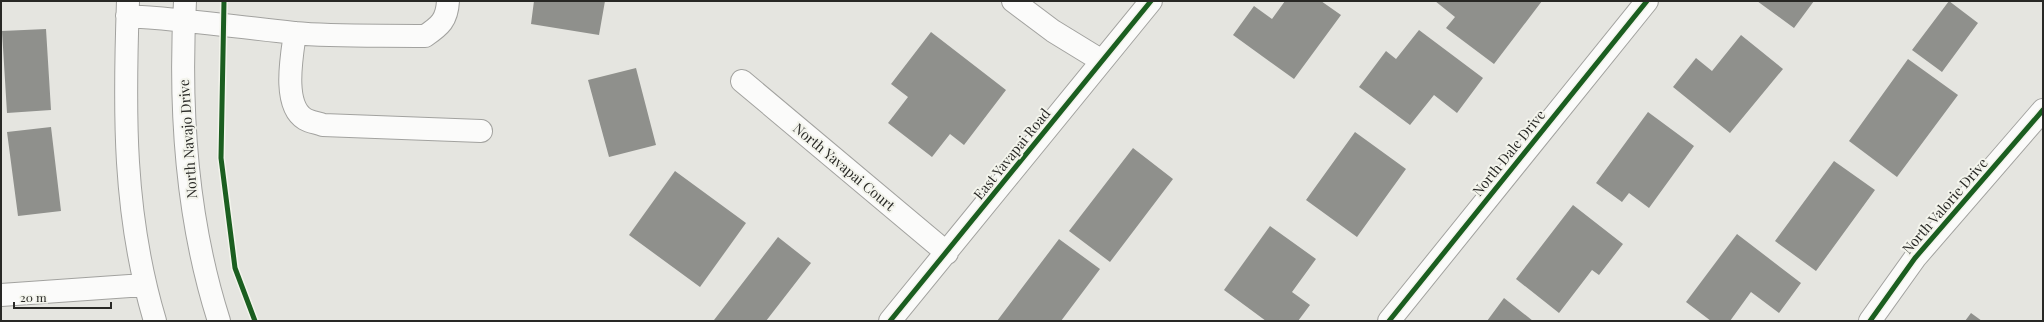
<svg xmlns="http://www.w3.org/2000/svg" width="2044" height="322" font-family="'Playfair Display',serif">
	<rect width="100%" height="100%" fill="#e5e5e0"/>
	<path fill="#8f908c" d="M534,1h71l-6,34 -68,-11z
		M1285,1h36l20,14 -47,64 -61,-44 21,-29 18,13z
		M1435,1h107l-48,63 -48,-36 9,-11z
		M1757,1h57l-20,27z
		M1949,1l29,22 -36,49 -30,-22z
		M46,29l5,81 -44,3 -5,-82z
		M1419,30l64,48 -26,35 -23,-18 -24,30 -51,-38 27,-36 10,8z
		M931,32l75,58 -42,55 -14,-11 -18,23 -44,-34 20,-26 -17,-13z
		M1741,35l42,34 -53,64 -57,-46 23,-29 16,13z
		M1908,59l50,36 -61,82 -48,-36z
		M636,68l20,77 -47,12 -21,-77z
		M1648,112l46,34 -45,62 -20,-15 -7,9 -26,-19z
		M51,127l10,84 -43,5 -11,-84z
		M1355,132l51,37 -49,68 -51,-37z
		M1133,148l40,31 -63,83 -41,-31z
		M1834,161l41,29 -59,81 -41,-30z
		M675,171l71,52 -46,64 -71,-52z
		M1573,205l50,39 -24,31 -7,-5 -33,43 -43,-34z
		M1270,226l46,33 -24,33 18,13 -12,16h-32l-42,-31z
		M1737,234l64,49 -22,30 -28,-21 -21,29h-19l-25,-19z
		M778,237l33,26 -45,58h-51l-1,-1z
		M1059,239l41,30 -39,52h-64z
		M1504,298l29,23h-46z
		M1971,313l11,8h-17z"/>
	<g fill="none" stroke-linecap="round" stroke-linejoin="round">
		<defs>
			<path id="minor" d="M128,1c-4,111 -5,213 27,320
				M185,1c-6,108 1,217 34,320
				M1013,1l40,30 49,30
				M127,16c56,3 111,11 167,17 43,4 88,2 131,3 15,-10 22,-16 23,-35
				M295,33c-3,22 -13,72 10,86 5,3 13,4 18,6l158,6
				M742,81l205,172
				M1,295l143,-10
				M890,321l261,-320
				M1389,321l258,-320
				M1870,321l45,-63 128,-148"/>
		</defs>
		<use href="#minor" stroke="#a2a29f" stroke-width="24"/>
		<use href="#minor" stroke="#fbfbfa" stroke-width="22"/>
		<defs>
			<path id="cycleway" d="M224,1l-3,157 14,110 20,53
				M890,321l261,-320
				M1389,321l258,-320
				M1870,321l45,-63 128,-148"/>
		</defs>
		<use href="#cycleway" stroke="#f3f4ec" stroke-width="8"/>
		<use href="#cycleway" stroke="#1b5e20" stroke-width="5"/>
	</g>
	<g text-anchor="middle" stroke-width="4" stroke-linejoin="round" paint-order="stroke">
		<g font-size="14" fill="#282825" stroke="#f3f4ec">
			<text transform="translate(188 139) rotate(-94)" y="5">North Navajo Drive</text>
			<text transform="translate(1509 153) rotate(-51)" y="5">North Dale Drive</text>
			<text transform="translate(1012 154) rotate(-51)" y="5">East Yavapai Road</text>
			<text transform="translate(844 167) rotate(40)" y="5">North Yavapai Court</text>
			<text transform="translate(1945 206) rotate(-49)" y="5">North Valorie Drive</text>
		</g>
	</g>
	<rect width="2044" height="322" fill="none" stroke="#282825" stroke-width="4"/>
	<path d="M14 302v6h97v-6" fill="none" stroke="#282825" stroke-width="2"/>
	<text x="20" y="302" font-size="12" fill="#282825" stroke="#f3f4ec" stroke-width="3" paint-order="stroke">20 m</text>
</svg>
